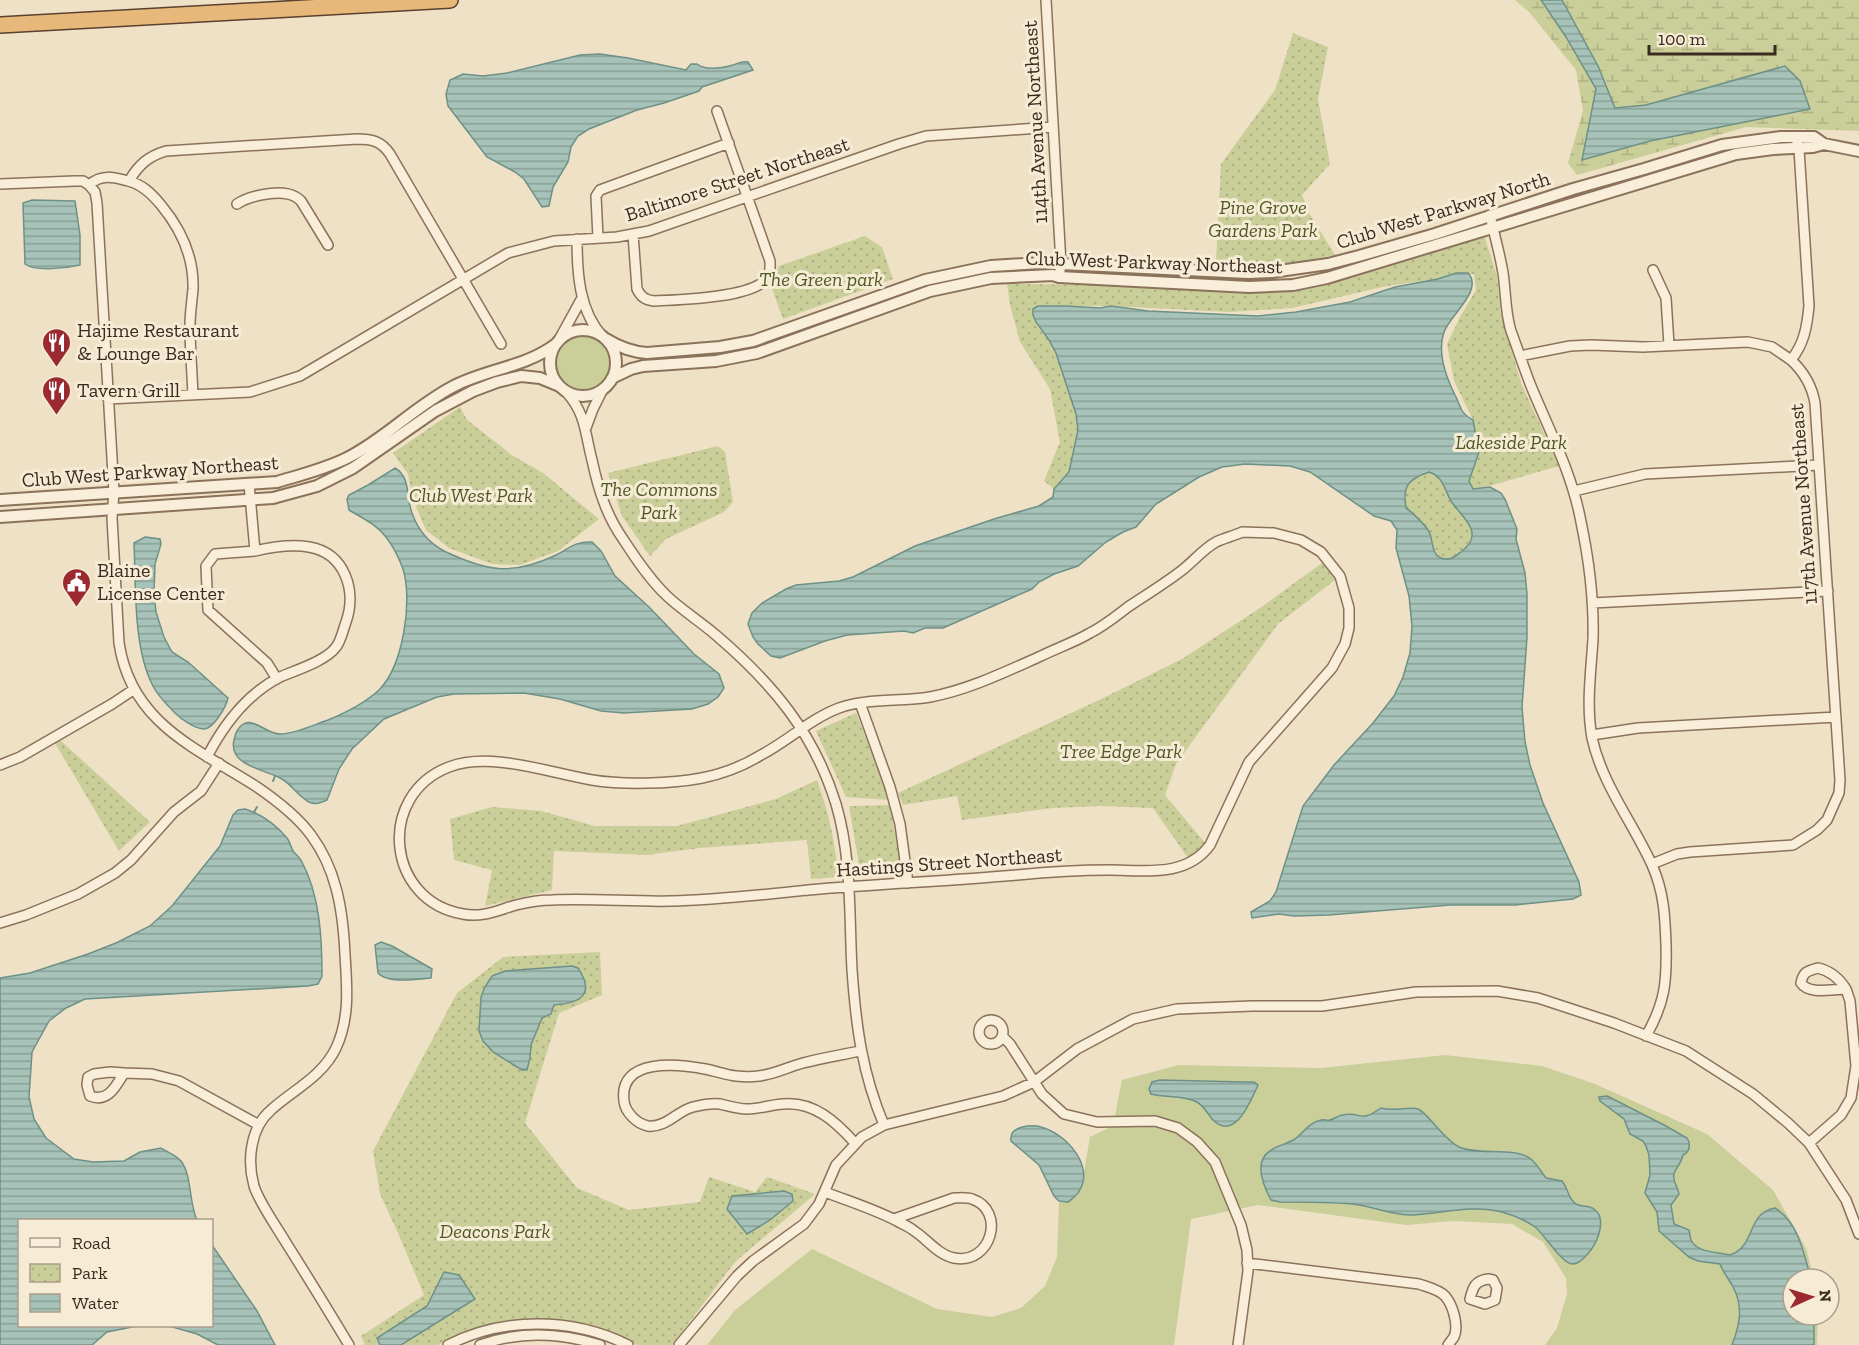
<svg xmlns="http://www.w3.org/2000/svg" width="1859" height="1345" font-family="'Zilla Slab',serif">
	<defs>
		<pattern id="wetland-marsh" width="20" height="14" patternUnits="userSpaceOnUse" patternTransform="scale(1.5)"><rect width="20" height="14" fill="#cace99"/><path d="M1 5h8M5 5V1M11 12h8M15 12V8" fill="none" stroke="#aeb183"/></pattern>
		<pattern id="park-dots" width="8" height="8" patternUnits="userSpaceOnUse" patternTransform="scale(1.5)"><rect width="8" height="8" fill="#cace99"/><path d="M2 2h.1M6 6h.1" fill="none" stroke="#aeb183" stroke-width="1.8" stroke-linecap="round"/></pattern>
		<pattern id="water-rules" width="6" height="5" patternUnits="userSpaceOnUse" patternTransform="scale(1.5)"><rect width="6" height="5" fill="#a7c3b9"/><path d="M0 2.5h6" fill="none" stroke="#899f96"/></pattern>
	</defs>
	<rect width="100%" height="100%" fill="#efe1c6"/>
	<path fill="#cace99" d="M555 362a28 28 0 1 1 56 0a28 28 0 1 1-56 0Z
		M1445,1055l97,11 53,18 112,50 66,56 33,58 8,31h-21v36h25l-1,30h-272l12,-17 10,-34 -1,-16 -23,-36 -31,-18 -58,-3 -48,4 -148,-20 -67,14 -17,126h-467l28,-35 77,-61 125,60 55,8 29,-9 24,-22 12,-29 2,-56 9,1 13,-13 9,-52 23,-11 9,-46 57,-15 142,3z"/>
	<path fill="url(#wetland-marsh)" d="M1515,0h344v131l-113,-4 -169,48 -9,-12 15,-52 -7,-41 -46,-57z"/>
	<path fill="url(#park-dots)" d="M1293,33l35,14 -10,52 12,65 -28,31 7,18 26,42 -45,9 -74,-2 5,-98 54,-74z
		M1483,232l14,44 4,38 20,69 38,83 -80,23h-6l-4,-8 10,-29 -6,-32 -19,-39 -7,-37 13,-27 16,-27 -2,-16 -87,12 -95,22 -63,4 -118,-6h-73l-2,16 13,18 7,13 20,61 2,16 -9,42 -15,17 -10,-8 16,-39 -10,-53 -30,-47 -10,-37 -3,-21 112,1 150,5 76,-10 114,-35z
		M865,236l17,11 11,32 -110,40 -12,-33 8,-20z
		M460,407l7,13 35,27 8,7 33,19 56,46 -41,32 -38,14 -28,-1 -43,-16 -23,-18 -13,-30 -5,-26 -15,-21z
		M718,446l7,6 8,50 -9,10 -58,27 -16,17 -28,-40 -14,-43z
		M1429,472c4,1 5,1 9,4 6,5 7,14 11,21 6,11 21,20 23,34 0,8 -4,15 -10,20 -5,4 -10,9 -16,8 -16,-1 -11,-19 -18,-29 -4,-5 -17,-20 -22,-22 -4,-22 3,-29 23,-36z
		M1322,563l13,17 -57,44 -102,140 -11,31 41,49 -18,14 -35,-50 -52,-2 -48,2 -91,12 -5,-24 -54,9 -5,-12 199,-92 85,-42 78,-51z
		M856,713l34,87 -44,-3 -30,-66z
		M60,740l90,82 -31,29 -64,-108z
		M817,780c12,32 18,64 22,97l-28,2 -4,-39 -107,8 -53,7 -93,-4 -2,39 -67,16 7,-36 -38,-10 -4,-41 42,-12 49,4 54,15h82l99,-27z
		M890,805l12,68 -41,3 -12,-70z
		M600,952l2,43 -43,18 -34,110 52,65 52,22 71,-8 9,-25 46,15 12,-15 48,17 -80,68 -63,83h-35l-34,-16 -28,-6 -33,-4 -31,3 -53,14 -20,9h-73l-4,-9 63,-41 -26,-62 -18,-39 -7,-43 84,-158 46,-36z"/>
	<path fill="url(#water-rules)" stroke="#6d9187" stroke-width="1.5" fill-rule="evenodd" d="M1541,0h21l36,66 17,42 31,-3 139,-39 15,15 10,28 -160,32 -68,19 14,-71 -30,-52z
		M600,54l28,4 58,12 5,-6h6c9,7 25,4 36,1 6,-2 8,-4 15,-3l5,8 -51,17 -3,4 -35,12 -27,7 -48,19 -11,7 -7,11 -3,15 -15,25 -4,19 -7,1 -18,-28 -9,-7 -28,-15 -39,-51 -2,-12 4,-14 13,-6 20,2 24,-3 73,-18z
		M32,200l43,1 5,34v30c-13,3 -44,7 -55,-1l-2,-61z
		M1456,273h12c16,17 -18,42 -24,59 -7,20 2,45 11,63 7,13 3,16 18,25l6,32 -10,29 4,8 17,-2 11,6 4,6 12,30 -1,10 9,34 2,21v43l-5,70 3,35 5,23 13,38 36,79 2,13 -8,4 -58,6h-65l-121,10 -35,1 -15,-2 -27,4 -1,-6 19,-11 6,-9 27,-86 31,-41 39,-42 21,-27 9,-19 7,-24 2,-27 -3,-30 -13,-48 1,-18 -6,-9 -17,-5 -64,-44 -20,-6 -45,-2 -23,3 -23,10 -43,27 -20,23 -13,5 -17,10 -28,24 -24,8 -15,8 -7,7 -89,39h-18l-12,5 -9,-2 -57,4 -22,6 -45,17 -9,-2 -13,-12 -5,-7 -5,-13 4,-11 10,-10 24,-14 10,-4 43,-4 14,-4 62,-31 79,-27 45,-13 14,-9 1,-8 15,-17 9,-42 -2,-16 -20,-61 -7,-13 -13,-18 -3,-7v-6l5,-3h28l34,2 11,-2 37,5 110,5 38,-4 54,-10 45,-15 43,-8zM1429,472c14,4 15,17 22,29 10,16 35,31 11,50 -5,4 -10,9 -16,8 -17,-1 -11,-19 -18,-29 -4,-6 -17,-19 -22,-22 -4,-23 3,-29 23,-36z
		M395,468c16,9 11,30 17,45 6,17 17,30 32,38 42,20 67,25 110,5 15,-7 20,-15 38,-14l9,9 14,25 34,31 45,47 25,20 5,14 -6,9 -10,7 -16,5 -68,4 -23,-2 -41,-12 -36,-6 -70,1 -17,3 -53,22 -32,30 -13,20 -12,31c-7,3 -11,5 -18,2 -10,-5 -17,-17 -27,-23 -17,-10 -54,-13 -48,-39 1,-4 2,-9 5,-12 12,-15 26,6 41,6 15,0 33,-9 48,-14 17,-7 37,-17 51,-30 24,-24 34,-89 24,-121 -4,-11 -10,-23 -17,-32 -10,-13 -24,-19 -37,-27l-2,-11 2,-4 19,-10z
		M145,537l15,2 1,5 -6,20 -1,29 2,19 8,25 8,15 16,10 40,36c-2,9 -15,32 -25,31 -9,-1 -22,-10 -28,-16 -8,-8 -18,-18 -23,-29 -19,-38 -16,-99 -18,-141z
		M245,809c16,5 31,16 42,29 3,4 4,9 6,13 3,4 7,6 9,11 18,34 20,76 20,114l-4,8 -10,2 -223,13 -19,9 -17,13 -17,31 -3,45 5,22 12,19 28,21 19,3 31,-1 16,-9 21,-4c6,4 15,7 20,13 11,14 8,43 16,59h-177v106h117l-30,6 -15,13h-92v-367l30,-5 58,-19 28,-11 34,-17 22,-20 48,-60 13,-31 5,-5z
		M381,942l11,4 35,20 5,3 -1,9c-14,1 -44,6 -53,-5l-3,-28z
		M572,966l6,2c18,27 2,35 -24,37l-3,9 -9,4 -11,27 -1,13 -3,12h-5l-29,-18 -10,-11 -4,-10 2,-34 4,-10 7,-11 13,-5z
		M1160,1080l83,2h11l4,3c-7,15 -23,58 -46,34 -5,-6 -7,-12 -15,-17 -15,-7 -31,-4 -46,-8l-2,-5 3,-7z
		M1607,1096l57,29 23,13 2,4c1,6 -1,11 -6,13 -2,10 -7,12 -9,19 -2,7 4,13 5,20l-8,11 3,19 15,6c1,4 1,7 2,10 5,13 28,12 39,15 26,-8 16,-42 45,-47 24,15 29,46 36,71h-18v36h21v30h-82c8,-21 12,-39 0,-60 -4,-7 -9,-13 -12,-21l-22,-3 -9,-4 -30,-26 -2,-19 -12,-19 5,-18 -1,-20 -3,-9 -3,-5 -13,-7 -6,-15 -24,-18 -1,-4z
		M1381,1108c13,4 28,-2 37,1 9,3 25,30 41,38 20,9 55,-1 72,12 6,5 10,13 15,19l16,3c6,7 6,18 14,23 5,3 12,1 18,5 13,9 4,31 -3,41 -4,5 -11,14 -18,14 -10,1 -29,-30 -38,-37 -10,-7 -22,-12 -33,-15 -31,-8 -61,2 -91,3 -20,0 -39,-9 -58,-11 -24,-2 -49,-2 -73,-2l-9,-2c-8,-15 -18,-38 -1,-49 8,-6 17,-7 25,-12 8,-6 15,-17 26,-19 3,-1 6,1 9,0 4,-1 8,-4 12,-5 21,-4 16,9 39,-7z
		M1022,1127c5,-1 13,-2 19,0 32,9 62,52 27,75l-9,-1 -5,-5 -15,-31 -28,-24c-1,-9 3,-11 11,-14z
		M784,1191l8,3 1,7 -23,19 -23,14 -20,-25 5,-13z
		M212,1245l45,66 18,34h-57l-21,-11 -28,-8h43z
		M444,1272l15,3 16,24 -74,46h-21l-3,-7 50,-32z"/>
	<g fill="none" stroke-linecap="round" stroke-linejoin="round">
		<path stroke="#6d9187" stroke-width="2" d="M273,781l2,-5
			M254,812l3,-5"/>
		<defs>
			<path id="minor" d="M1046,0l15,264 -2,13
				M129,181c10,-17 20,-25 37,-30l191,-12c15,0 24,2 33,15l111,190
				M0,184l75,-3h8l6,4c12,-11 24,-8 39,-4 14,3 24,13 33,24 20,24 33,51 32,84 -1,12 -3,24 -3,36 0,23 2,47 3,70
				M89,185l6,7 2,11 17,289 -2,26 7,125c12,80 77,105 138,144 19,13 40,29 54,48 11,15 20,34 25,53 6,22 8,44 9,67 2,32 5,63 -9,93 -14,29 -43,42 -65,62 -21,18 -24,51 -17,76 5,16 22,40 31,55 22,35 43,69 64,104
				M237,204c11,-8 37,-13 51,-10 5,1 10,4 13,7l27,44
				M1490,215c4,19 10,39 13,58 3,19 2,39 8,58 7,19 13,37 20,55 19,46 41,87 50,136 8,38 13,78 12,117 -2,33 -7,66 -1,99 10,46 41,85 60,127 12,27 13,51 14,79 1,38 -1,59 -20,92
				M633,234l4,55c4,8 8,11 17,12 24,-1 99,-3 113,-23 4,-5 3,-11 3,-17l-53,-150
				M598,238l-2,-42 4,-6 129,-47
				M577,239c0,34 2,72 26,98
				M1653,270l13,28 3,47
				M560,338l22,-40
				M1520,356l50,-10 21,-1 52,2 105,-5 24,5 19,13
				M567,393c19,21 18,41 25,67 6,28 14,55 31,79 13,20 27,41 44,57 16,15 34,26 50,40 56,48 97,97 119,168 16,54 13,111 16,166 4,56 10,103 32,155
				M108,399l142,-7 50,-16 208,-123 46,-12 63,-4 32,-6 250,-87 27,-8 127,-9
				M586,428l7,-19 10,-20
				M1574,491l71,-17 174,-9
				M1242,532l32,1 27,7 20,12 19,24 9,32v20l-4,16 -13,24 -83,94 -39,83c-24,33 -66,25 -101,25 -31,0 -61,2 -92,5 -69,6 -139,9 -209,15 -46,5 -91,10 -137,11 -39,1 -79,-3 -119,-1 -11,0 -24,2 -36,5 -18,5 -33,13 -53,9 -77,-13 -87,-119 -14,-147 42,-16 100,6 143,13 30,5 79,4 110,-2 20,-4 41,-12 59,-23 27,-14 49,-36 78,-47 27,-10 62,-6 91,-11 38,-7 75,-25 111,-41 16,-8 34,-14 49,-23 14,-7 26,-17 38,-26 18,-12 36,-23 53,-36 12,-9 22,-22 35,-29 8,-4 18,-6 26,-10z
				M255,551l-40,3 -9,12 2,44 59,53 10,16
				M1592,603l236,-12
				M860,703l30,84 10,37 8,59
				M1592,735l46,-7 198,-11
				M207,757c17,-33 40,-63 73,-80 16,-7 46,-16 56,-30 5,-6 7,-17 10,-25 11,-31 -1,-69 -37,-75 -17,-3 -37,0 -54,4l-6,-67
				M0,765l20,-8 92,-53 21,-14
				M1652,864l25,-10 13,-2 103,-7 24,-15 10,-10 12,-27 1,-13 -25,-377c-3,-17 -11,-31 -24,-43 13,-16 16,-33 18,-54l-10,-157 -2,-7
				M0,923l26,-8 52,-21 37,-21 16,-13 43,-48 27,-21 18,-28
				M1818,968c13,3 21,10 28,21 -14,0 -37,6 -45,-6 2,-11 6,-12 17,-15z
				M979 1032a12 12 0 1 1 24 0a12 12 0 1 1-24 0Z
				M1002,1036l8,8 32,50 22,20 33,8 58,-1 23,7 19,14 18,20 26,63 6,25 1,21 -10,74
				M110,1072l14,1c-8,13 -16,30 -34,23l-3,-11 1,-8 6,-3z
				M124,1073l28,1 27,7 80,44
				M855,1143c-19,-21 -41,-42 -72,-39 -13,1 -24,5 -36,5 -10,0 -18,-3 -27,-5 -8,-1 -19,1 -27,3 -16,4 -27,21 -45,19 -11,-2 -23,-14 -24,-25 -6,-44 55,-37 81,-32 11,2 21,6 31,7 8,1 16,1 23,0 16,-2 29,-9 44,-13 19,-5 38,-8 57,-12
				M1809,1143l32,-28 10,-17 5,-32 -6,-65 -4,-12
				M825,1192c23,9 49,17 72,29 5,3 11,5 16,9 13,8 25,25 41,28 38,7 52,-48 18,-59 -5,-2 -12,-1 -18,-1l-60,21
				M1247,1263l172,21c8,3 19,5 26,12 8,9 14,30 9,41 -2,3 -4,5 -6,8
				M1488,1279l5,1 4,8 -2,12 -10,4 -15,-5c3,-12 5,-18 18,-20z
				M448,1345c55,-28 124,-28 180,0
				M480,1345c39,-14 81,-12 120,0
				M679,1345l58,-69 16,-15 51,-37 15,-20 17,-39 26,-28 22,-12 119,-29 31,-14 43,-33 56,-30 44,-10 75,-3h70l94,-14 81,-1 41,7 76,25 72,28 67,43 35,29 21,20 37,57 13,34"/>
			<path id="tertiary" d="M550 363a33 33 0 1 1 66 0a33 33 0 1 1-66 0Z
				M606,339c13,8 26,13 41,14l73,-6 33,-6 172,-61 66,-14 50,-3 207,10 24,-1 56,-8 31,-8 76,-22 138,-45 71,-20 78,-24 59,-8h33l10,7 35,7
				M612,378l19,-9 12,-3 73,-5 41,-8 173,-62 61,-13 62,-3 6,2 190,10 44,-2 34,-7 409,-124 37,-5 40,-2 11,-3
				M0,500l277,-18c23,-7 48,-13 70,-24 38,-19 68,-52 107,-72 33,-17 72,-19 102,-42
				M0,517l273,-19 44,-12 36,-18 82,-57 38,-20 24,-9 24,-6 19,2 17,7"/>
			<path id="trunk" d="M0,25l450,-25"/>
		</defs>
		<use href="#minor" stroke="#8b725b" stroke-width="12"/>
		<use href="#tertiary" stroke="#8b725b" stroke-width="14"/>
		<use href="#trunk" stroke="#59412f" stroke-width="18"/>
		<use href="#minor" stroke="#f9eed9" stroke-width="9"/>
		<use href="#tertiary" stroke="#f9eed9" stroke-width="10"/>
		<use href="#trunk" stroke="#e8b87a" stroke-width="15"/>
	</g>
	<defs>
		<symbol id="restaurant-pin" viewBox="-11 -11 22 30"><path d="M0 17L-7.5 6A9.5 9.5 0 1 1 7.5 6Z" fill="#9b2a30" stroke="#f6ebd5"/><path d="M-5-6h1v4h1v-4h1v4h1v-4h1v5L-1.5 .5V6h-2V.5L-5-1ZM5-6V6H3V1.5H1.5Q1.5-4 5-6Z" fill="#fff"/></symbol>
		<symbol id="civic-pin" viewBox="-11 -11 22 30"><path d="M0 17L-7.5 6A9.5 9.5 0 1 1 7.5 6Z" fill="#9b2a30" stroke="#f6ebd5"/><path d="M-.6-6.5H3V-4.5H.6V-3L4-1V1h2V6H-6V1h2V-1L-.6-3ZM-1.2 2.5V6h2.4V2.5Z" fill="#fff"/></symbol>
	</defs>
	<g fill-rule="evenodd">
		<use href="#restaurant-pin" x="40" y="326" width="33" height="45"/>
		<use href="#restaurant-pin" x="40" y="374" width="33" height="45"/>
		<use href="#civic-pin" x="60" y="566" width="33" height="45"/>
	</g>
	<g text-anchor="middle" stroke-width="6" stroke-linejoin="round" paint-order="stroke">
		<g font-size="20" fill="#3b2b1f" stroke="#f6ebd5">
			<text transform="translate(1035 122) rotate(-93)" y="7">114th Avenue Northeast</text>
			<text transform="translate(737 179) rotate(-18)" y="7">Baltimore Street Northeast</text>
			<text transform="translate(1443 210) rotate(-17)" y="7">Club West Parkway North</text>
			<text transform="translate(1154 262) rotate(2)" y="7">Club West Parkway Northeast</text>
			<text transform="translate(150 471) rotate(-4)" y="7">Club West Parkway Northeast</text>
			<text transform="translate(1803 504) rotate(-94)" y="7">117th Avenue Northeast</text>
			<text transform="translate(949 862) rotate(-4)" y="7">Hastings Street Northeast</text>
		</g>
		<g font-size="20" font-style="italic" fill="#4d5825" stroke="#f6ebd5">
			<text x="1263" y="214">Pine Grove<tspan x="1263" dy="23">Gardens Park</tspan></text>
			<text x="821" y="286">The Green park</text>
			<text x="1511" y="449">Lakeside Park</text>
			<text x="659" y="496">The Commons<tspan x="659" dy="23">Park</tspan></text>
			<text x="471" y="502">Club West Park</text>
			<text x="1121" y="758">Tree Edge Park</text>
			<text x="495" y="1238">Deacons Park</text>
		</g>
		<g font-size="20" fill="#3b2b1f" stroke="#f6ebd5" text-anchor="start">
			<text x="77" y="337">Hajime Restaurant<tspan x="77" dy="23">&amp; Lounge Bar</tspan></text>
			<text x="77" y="397">Tavern Grill</text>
			<text x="97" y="577">Blaine<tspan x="97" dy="23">License Center</tspan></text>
		</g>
	</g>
	<rect x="18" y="1219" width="195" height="108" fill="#f6ebd5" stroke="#ab9e8c" stroke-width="1.5"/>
	<rect x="30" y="1238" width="30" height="9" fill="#f9eed9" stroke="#ab9e8c" stroke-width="1.5"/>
	<text x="72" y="1249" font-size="18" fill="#3b2b1f">Road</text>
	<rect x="30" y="1264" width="30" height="18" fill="url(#park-dots)" stroke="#ab9e8c" stroke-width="1.5"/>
	<text x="72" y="1279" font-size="18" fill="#3b2b1f">Park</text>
	<rect x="30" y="1294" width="30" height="18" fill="url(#water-rules)" stroke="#ab9e8c" stroke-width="1.5"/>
	<text x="72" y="1309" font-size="18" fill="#3b2b1f">Water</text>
	<g transform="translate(1811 1297) rotate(86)"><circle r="28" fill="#f6ebd5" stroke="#ab9e8c" stroke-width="1.5"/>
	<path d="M0-4.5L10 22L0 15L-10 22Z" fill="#9b2a30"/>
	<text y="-9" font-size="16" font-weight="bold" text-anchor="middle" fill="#3b2b1f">N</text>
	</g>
	<path d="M1649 45v9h126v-9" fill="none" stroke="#3b2b1f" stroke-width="3"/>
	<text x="1658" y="45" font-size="18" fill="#3b2b1f" stroke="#f6ebd5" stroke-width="4.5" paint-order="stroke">100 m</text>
</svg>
